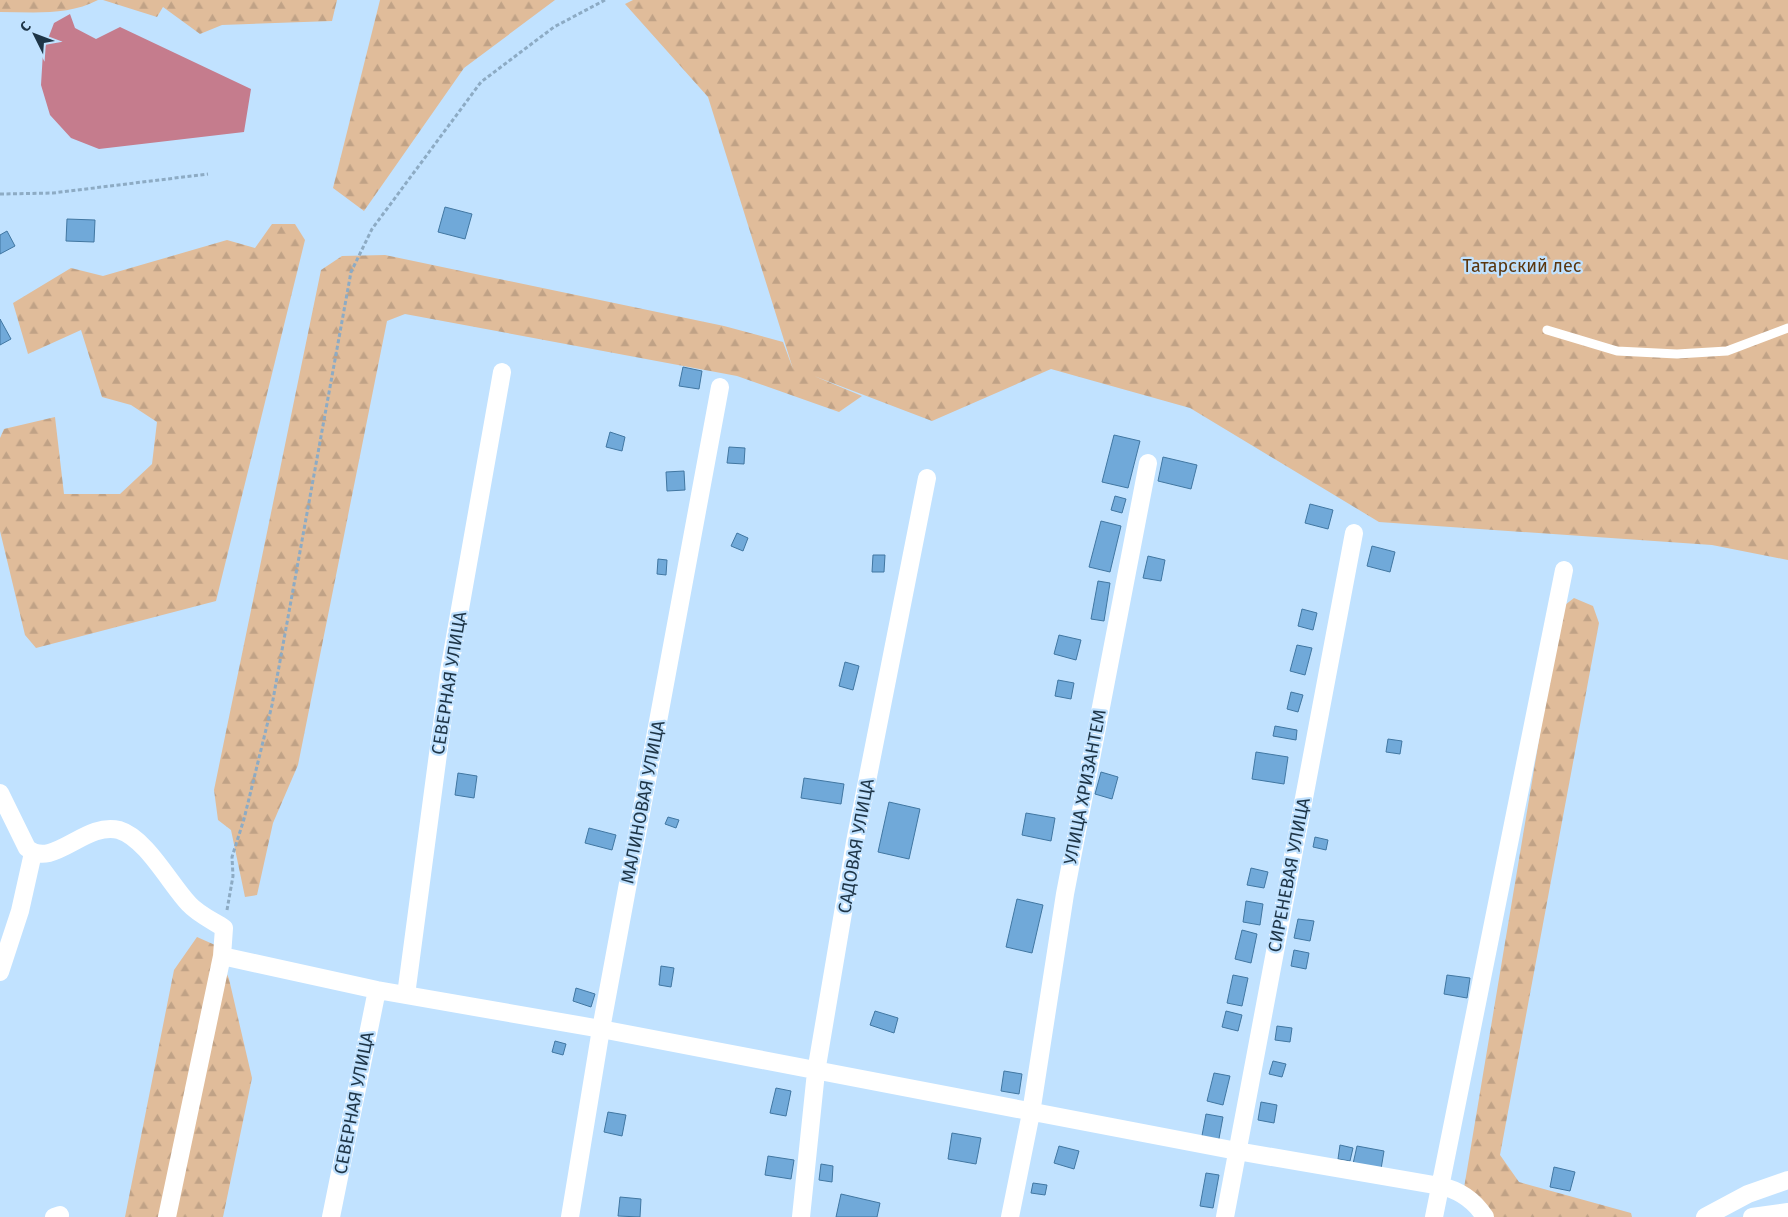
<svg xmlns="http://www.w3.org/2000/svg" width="1788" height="1217" font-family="'Fira Sans',sans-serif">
	<defs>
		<pattern id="forest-firs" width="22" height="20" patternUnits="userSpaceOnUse" patternTransform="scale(1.25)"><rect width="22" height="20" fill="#e0bc9a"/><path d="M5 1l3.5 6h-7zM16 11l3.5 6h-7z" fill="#c0a286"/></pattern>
	</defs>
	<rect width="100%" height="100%" fill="#c1e2ff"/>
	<path fill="url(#forest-firs)" d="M0,0h98c-30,16 -65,12 -98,12z
		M103,0h234l-5,21 -110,4 -22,9 -37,-27 -6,10z
		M380,0h175l-91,68 -100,143 -31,-23z
		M633,0h1155v560l-76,-15 -333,-23 -189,-114 -139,-39 -119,52 -118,-45 48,20 -23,16 -102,-36 -332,-62 -18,7 -89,444 -25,58 -16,72 -12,2 -14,-67 -13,-10 -4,-30 107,-520 21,-14 43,-1 339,71 59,16 10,27 -85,-272 -83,-93z
		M272,224h23l10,16 -89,361 -180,47 -11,-13 -25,-104v-93l4,-9 51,-12 9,77h56l32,-30 5,-42 -26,-17 -29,-8 -21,-67 -53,24 -15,-51 58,-35 32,8 124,-36 28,8z
		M1574,598l19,8 6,17 -99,532 19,27 112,31 1,4h-141l-27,-29 97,-580z
		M197,937l18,8 14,34 23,99 -29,139h-98l49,-247z"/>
	<path fill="#c57c8d" d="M70,14l5,14 21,11 24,-12 131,62 -7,43 -145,17 -28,-11 -21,-23 -9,-30 2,-33 11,-29z"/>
	<path fill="#70a9d9" stroke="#4177a2" d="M445,207l27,7 -7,25 -27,-7z
		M67,219l28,1 -1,22 -28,-1z
		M7,231l8,15 -15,8v-19z
		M0,319l11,20 -11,6z
		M683,367l19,4 -3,18 -20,-3z
		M610,432l15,5 -3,14 -16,-4z
		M1114,435l26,6 -12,47 -26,-6z
		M729,447l16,1 -1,16 -17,-1z
		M1163,457l34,8 -6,24 -33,-8z
		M684,471l1,19 -18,1 -1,-19z
		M1115,496l11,3 -4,14 -11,-3z
		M1310,504l23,6 -5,19 -23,-6z
		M1101,521l20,5 -11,46 -21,-5z
		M737,533l11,5 -5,13 -12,-5z
		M1372,546l23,6 -5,20 -23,-6z
		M873,555h12l-1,17h-12z
		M1148,556l17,4 -4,21 -18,-3z
		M658,559l9,1 -1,15 -9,-1z
		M1098,581l12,2 -6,38 -13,-2z
		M1302,609l15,4 -4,17 -15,-4z
		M1059,635l22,5 -5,20 -22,-6z
		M1297,645l15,3 -7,27 -15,-4z
		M845,662l14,4 -6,24 -14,-4z
		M1058,680l16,3 -3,16 -16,-3z
		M1291,692l12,3 -5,17 -11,-3z
		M1275,726l22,4 -1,10 -23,-4z
		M1388,739l14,2 -2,13 -14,-2z
		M1256,752l32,5 -4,27 -32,-5z
		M1101,772l17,5 -6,22 -17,-5z
		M458,773l19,3 -3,22 -19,-3z
		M804,778l40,6 -3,20 -40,-6z
		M889,802l31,7 -11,50 -31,-7z
		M1026,813l29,5 -4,23 -29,-6z
		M668,817l11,3 -3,8 -11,-4z
		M589,828l27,7 -4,15 -27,-7z
		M1315,837l13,3 -2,10 -13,-3z
		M1251,868l17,4 -4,16 -17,-3z
		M1017,899l26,6 -11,48 -26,-6z
		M1246,901l17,3 -3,21 -17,-3z
		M1298,919l16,2 -4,20 -16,-3z
		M1242,930l15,4 -6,29 -16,-4z
		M1294,950l15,3 -3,16 -15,-3z
		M661,966l13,2 -3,19 -12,-2z
		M1233,975l15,3 -6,28 -15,-3z
		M1447,975l23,3 -3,20 -23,-4z
		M576,988l19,6 -4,13 -18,-6z
		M875,1011l23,7 -4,15 -24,-8z
		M1226,1011l16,4 -4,16 -16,-4z
		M1277,1026l15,2 -2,14 -15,-2z
		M555,1041l11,3 -3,11 -11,-3z
		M1273,1061l13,3 -4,13 -13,-3z
		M1004,1071l18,3 -3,20 -18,-3z
		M1214,1073l16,3 -7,29 -16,-4z
		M776,1088l15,3 -5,25 -16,-3z
		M1261,1102l16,3 -3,18 -16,-3z
		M608,1112l18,3 -4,21 -18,-4z
		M1206,1114l17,3 -5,27 -17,-3z
		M952,1133l29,5 -5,26 -28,-5z
		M1340,1145l13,3 -3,13 -12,-2z
		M1059,1146l20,5 -5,18 -20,-6z
		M1357,1146l27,5 -3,18 -28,-5z
		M768,1156l26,4 -3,19 -26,-4z
		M821,1164l12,2 -1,16 -13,-2z
		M1554,1167l21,5 -5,19 -20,-4z
		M1206,1173l13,2 -6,33 -13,-2z
		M1033,1183l14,2 -2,10 -14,-2z
		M841,1194l39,9 -3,14h-41z
		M620,1197l21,2 -1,18 -22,-1z"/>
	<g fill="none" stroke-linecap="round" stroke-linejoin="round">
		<path stroke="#8dabc4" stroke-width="3" stroke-dasharray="4 2.5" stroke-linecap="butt" d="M0,194l53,-1 155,-19
			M227,910l6,-34 -1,-19 12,-38 28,-114 79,-433 21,-43 109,-147 73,-55 51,-27"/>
		<path stroke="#fff" stroke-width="9" d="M1547,330l70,21 60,3 50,-3 61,-23"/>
		<path stroke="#fff" stroke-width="18" d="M0,793l27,55c26,22 58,-27 92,-18 27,8 51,54 70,74 9,10 24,17 35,24l-2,28 -55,261
			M222,956l155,34 224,39 636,122 203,35c20,4 34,14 45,31
			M0,972l20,-61 13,-58
			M406,995l43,-324 53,-299
			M54,1217l6,-2
			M331,1217l46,-227
			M570,1217l31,-188 119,-642
			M801,1217l15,-145 39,-230 72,-364
			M1010,1217l21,-104 34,-219 83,-431
			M1225,1217l129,-684
			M1434,1217l130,-647
			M1705,1217l43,-23 40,-14
			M1752,1217l36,-5"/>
	</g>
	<g text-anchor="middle" stroke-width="4.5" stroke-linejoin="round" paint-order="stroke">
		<g font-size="18" fill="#5a360e" stroke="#c1e2ff">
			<text x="1522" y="272">Татарский лес</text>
		</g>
		<g font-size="18" fill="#1e3547" stroke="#c1e2ff">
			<text transform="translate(449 683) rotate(-81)" y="6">СЕВЕРНАЯ УЛИЦА</text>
			<text transform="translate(1085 787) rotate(-79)" y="6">УЛИЦА ХРИЗАНТЕМ</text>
			<text transform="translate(643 802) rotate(-79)" y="6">МАЛИНОВАЯ УЛИЦА</text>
			<text transform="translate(856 846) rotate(-80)" y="6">САДОВАЯ УЛИЦА</text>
			<text transform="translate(1289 875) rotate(-79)" y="6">СИРЕНЕВАЯ УЛИЦА</text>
			<text transform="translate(354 1103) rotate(-79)" y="6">СЕВЕРНАЯ УЛИЦА</text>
		</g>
	</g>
	<g transform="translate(35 35) rotate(312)" stroke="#c1e2ff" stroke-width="4" paint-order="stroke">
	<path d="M0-4L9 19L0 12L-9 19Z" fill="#1e3547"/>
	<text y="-8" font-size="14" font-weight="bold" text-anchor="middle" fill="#1e3547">С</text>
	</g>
</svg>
